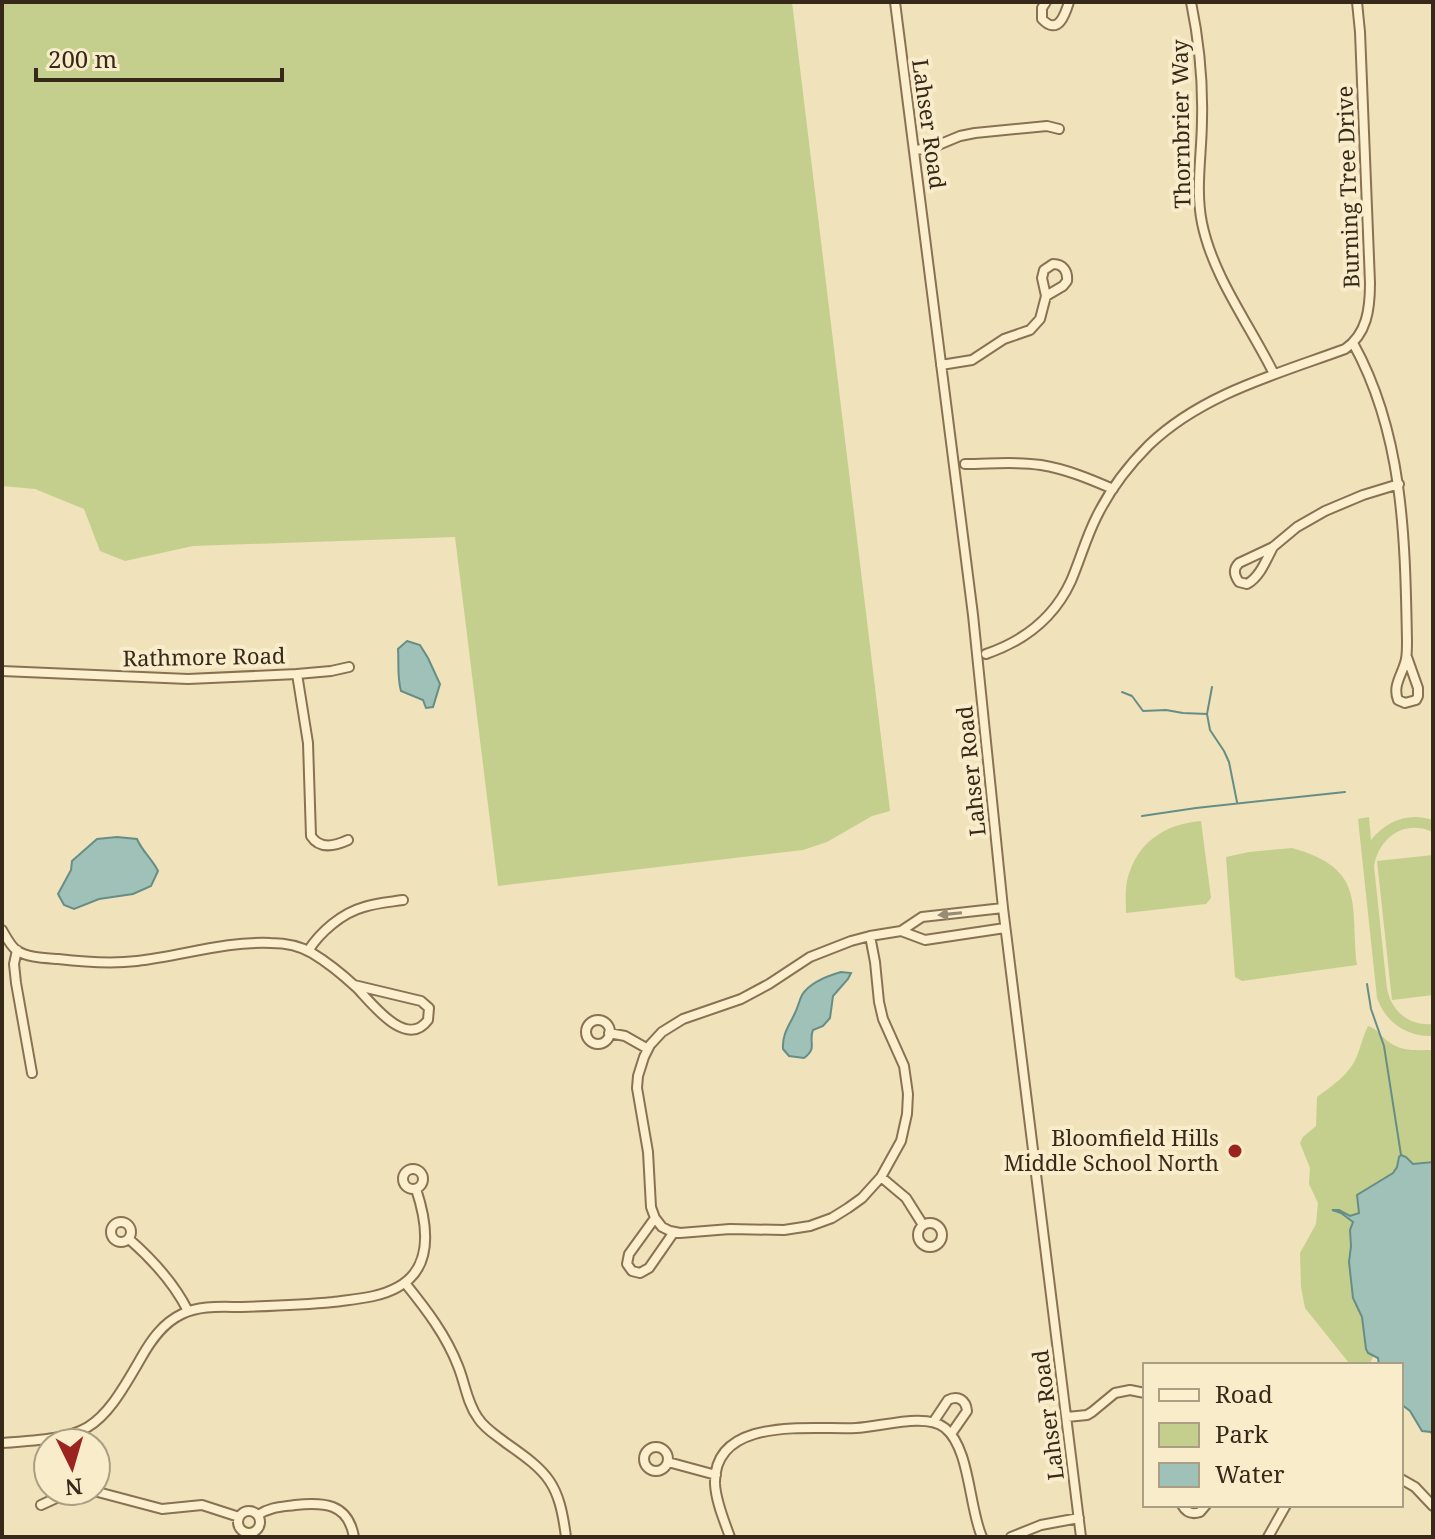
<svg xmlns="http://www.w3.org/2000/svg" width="1435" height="1539" font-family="'Noto Serif',serif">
	<rect width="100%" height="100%" fill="#f0e2ba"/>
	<path fill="#c4cf8e" d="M2,2h790l98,809 -18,5 -45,26 -24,8 -305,36 -43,-349 -262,9 -68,15 -25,-10 -16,-42 -49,-20 -33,-3z
		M1369,817l2,23c16,-20 38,-28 62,-20v12c-28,-13 -54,5 -59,34l13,123c5,23 22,37 46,35v12c-26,1 -47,-13 -56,-38l-19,-179z
		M1201,821l10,77 -5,6 -80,9c0,-10 -1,-22 1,-32 9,-38 37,-57 74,-60z
		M1292,848c75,21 58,56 65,117l-115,16 -7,-4 -9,-120 23,-5z
		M1433,855v140l-41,5 -15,-139z
		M1368,1026c10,3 13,11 21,16 13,10 28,8 44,8v112l-21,2 -6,-7 -5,-2 -3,2 -1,10 -4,6 -36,22 2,18 -9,3 -11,-6 -6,2 8,1 12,9 -3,13 1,11 -2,16 4,36 9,19 4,32 2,4 6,2 -5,10h-15l-5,-2 -44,-55 -4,-21 -1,-34 16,-29 2,-21 -9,-19 1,-16 -10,-25 3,-6 13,-11 1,-29c15,-11 33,-23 40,-41 4,-10 6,-20 11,-30z"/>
	<path fill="#9fc1b8" stroke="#668e86" stroke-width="2" d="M407,641l13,4 8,13 12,26 -7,23 -7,1 -3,-8 -22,-9c-4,-14 -2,-28 -3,-42z
		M117,837l20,2c5,12 15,20 21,32l-7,15 -18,8 -34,5 -25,10 -10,-4 -6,-11 13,-24 1,-9 25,-22z
		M841,972l10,1 -3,6 -15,17 -3,22 -7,8 -10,4c-5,12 5,18 -9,28l-15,-2 -6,-7c-1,-15 6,-23 12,-36 3,-6 4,-12 7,-18 8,-13 25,-19 39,-23z
		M1401,1155l5,2 7,7 20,-2v274l-2,-4 -9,-1 -12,-20 -9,-7v-39h-22l-1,-7 -10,-5 -2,-4 -4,-32 -9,-19 -4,-36 2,-16 -1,-16 3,-8 -12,-9 -9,-3h7l11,6 9,-3 -2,-18 36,-22 4,-6 2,-10z"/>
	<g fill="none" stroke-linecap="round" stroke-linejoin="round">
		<path stroke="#668e86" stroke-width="2" d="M1212,687l-5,27 3,16 14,21 5,11 8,40
			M1122,692l10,4 11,15 23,-1 17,3 24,1
			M1142,816l54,-8 149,-16
			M1367,984l4,25 13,37 17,109"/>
		<defs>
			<path id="minor" d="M895,2l78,613 30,293 78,629
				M1046,2l-4,6v11c16,17 23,-4 27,-17
				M1191,2c8,39 12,77 11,117 0,34 -7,70 0,104 11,54 48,102 72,151
				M915,150l16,-2 29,-12 15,-3 72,-7 12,3
				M1353,343c51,92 52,197 54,298 0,6 0,13 -1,18 -3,15 -14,26 -8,41l7,3 11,-3 2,-4v-8l-11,-31
				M941,365l31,-5 32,-21 26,-9 10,-11 6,-23 17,-10 4,-5c1,-10 -4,-17 -14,-17l-9,6 -2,8 4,18
				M965,464c25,0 51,-3 76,1 25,4 49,14 72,24
				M1273,547c-7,13 -13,30 -26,37l-8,-2c-5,-7 -6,-13 0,-19l34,-16 24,-20 28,-16 38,-16 36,-11
				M986,654c38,-13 68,-36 85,-73 9,-21 15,-43 25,-63 13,-27 32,-52 53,-73 53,-51 128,-71 196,-96 22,-15 25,-40 25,-66l-10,-251 -3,-30
				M2,671l186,8 109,-5 11,69 3,93c9,14 24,10 37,4
				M297,674l34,-3 18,-4
				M2,930c4,7 8,15 14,20 12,8 28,8 42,9 26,3 53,5 79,2 45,-5 88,-20 134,-18 14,0 29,3 41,10 15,9 31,22 44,34 15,15 50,63 72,33l1,-12 -8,-7 -67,-16
				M901,931l21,-14 81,-9
				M870,936l5,26 4,40 4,17 21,47 4,28 -1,20 -6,27 -20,36 -19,21 -14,10 -16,10 -22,8 -26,4 -54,-1 -50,4 -10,-2 -8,-4 -7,-9 -4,-11 -3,-55 -11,-64 1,-12 6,-19 6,-12 12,-13 21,-13 58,-20 28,-15 41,-27 41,-16 19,-5 31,-5 24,9 80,-12
				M17,950l-3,14 2,19 16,90
				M308,951c12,-19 34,-38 56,-44 12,-4 26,-5 39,-7
				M586 1032a12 12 0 1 1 24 0a12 12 0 1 1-24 0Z
				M609,1033l16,3 23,13
				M403 1179a10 10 0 1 1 20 0a10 10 0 1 1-20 0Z
				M881,1177l25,21 17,27
				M655,1218l-26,36 -2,10 5,7 8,2 9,-5 25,-36
				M111 1232a10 10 0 1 1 20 0a10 10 0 1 1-20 0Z
				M918 1235a12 12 0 1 1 24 0a12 12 0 1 1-24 0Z
				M129,1239c24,21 45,44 59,72
				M405,1283c21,26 41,52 53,83 7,17 9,37 20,52 7,11 18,17 28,25 43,30 53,40 60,94
				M1067,1417l20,-2 5,-3 23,-19 15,-3 15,3
				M934,1421l14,-21c10,-5 18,0 19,11l-16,23
				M2,1443c87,-6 95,-8 139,-85 10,-18 22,-35 41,-44 18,-9 40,-7 60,-7 30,-1 60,-2 91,-5 21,-3 46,-4 65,-15 37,-20 29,-65 18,-98
				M644 1459a12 12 0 1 1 24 0a12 12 0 1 1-24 0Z
				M668,1462l48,13
				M1401,1479l14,8 18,19
				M94,1491l68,18 40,-4 37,12
				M41,1505l24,-11 13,-3
				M1182,1505c4,7 9,10 18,7l6,-7
				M238 1522a11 11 0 1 1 22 0a11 11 0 1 1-22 0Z
				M258,1515c12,-8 23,-8 37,-10 29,-3 53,-2 59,32
				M730,1537c-6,-17 -14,-35 -15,-53 -2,-69 98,-54 141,-56 25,-1 70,-16 89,0 25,20 24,80 37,109
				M1011,1537l30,-12 38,-7
				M1268,1537l18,-32"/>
		</defs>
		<use href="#minor" stroke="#887253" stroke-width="12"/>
		<use href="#minor" stroke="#fbefcd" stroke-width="8"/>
	</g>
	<defs><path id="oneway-solid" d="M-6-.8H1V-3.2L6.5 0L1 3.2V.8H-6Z" transform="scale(2)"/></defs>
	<use fill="#988c74" href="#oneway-solid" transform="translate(950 914) rotate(174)"/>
	<circle fill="#9b2420" stroke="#f8ecca" stroke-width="3" cx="1235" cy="1151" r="8"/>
	<g text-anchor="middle" stroke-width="8" stroke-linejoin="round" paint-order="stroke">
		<g font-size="22" fill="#36291a" stroke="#f8ecca">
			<text transform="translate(929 124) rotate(82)" y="8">Lahser Road</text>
			<text transform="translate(1181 124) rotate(-91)" y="8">Thornbrier Way</text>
			<text transform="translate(1348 187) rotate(-92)" y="8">Burning Tree Drive</text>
			<text transform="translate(204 657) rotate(-1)" y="8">Rathmore Road</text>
			<text transform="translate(971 771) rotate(-96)" y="8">Lahser Road</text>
			<text transform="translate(1048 1415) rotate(-97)" y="8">Lahser Road</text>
		</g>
		<g font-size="22" fill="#36291a" stroke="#f8ecca" text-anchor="end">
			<text x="1219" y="1146">Bloomfield Hills<tspan x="1219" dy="25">Middle School North</tspan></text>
		</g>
	</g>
	<rect width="1435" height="1539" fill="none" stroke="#36291a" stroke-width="8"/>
	<rect x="1143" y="1363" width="260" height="144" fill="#f8ecca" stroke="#aa9e84" stroke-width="2"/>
	<rect x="1159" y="1389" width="40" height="12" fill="#fbefcd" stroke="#aa9e84" stroke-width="2"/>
	<text x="1215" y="1403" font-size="24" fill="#36291a">Road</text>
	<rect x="1159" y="1423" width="40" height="24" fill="#c4cf8e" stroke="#aa9e84" stroke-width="2"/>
	<text x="1215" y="1443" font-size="24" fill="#36291a">Park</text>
	<rect x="1159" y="1463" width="40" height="24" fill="#9fc1b8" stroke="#aa9e84" stroke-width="2"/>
	<text x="1215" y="1483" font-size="24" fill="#36291a">Water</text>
	<g transform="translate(72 1467) rotate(175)"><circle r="38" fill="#f8ecca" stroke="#aa9e84" stroke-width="2"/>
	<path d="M0-6L14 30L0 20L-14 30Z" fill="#9b2420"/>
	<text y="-12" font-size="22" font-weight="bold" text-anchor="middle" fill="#36291a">N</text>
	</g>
	<path d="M36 68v12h246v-12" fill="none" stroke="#36291a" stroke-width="4"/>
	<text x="48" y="68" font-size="24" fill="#36291a" stroke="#f8ecca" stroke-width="6" paint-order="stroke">200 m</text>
</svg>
